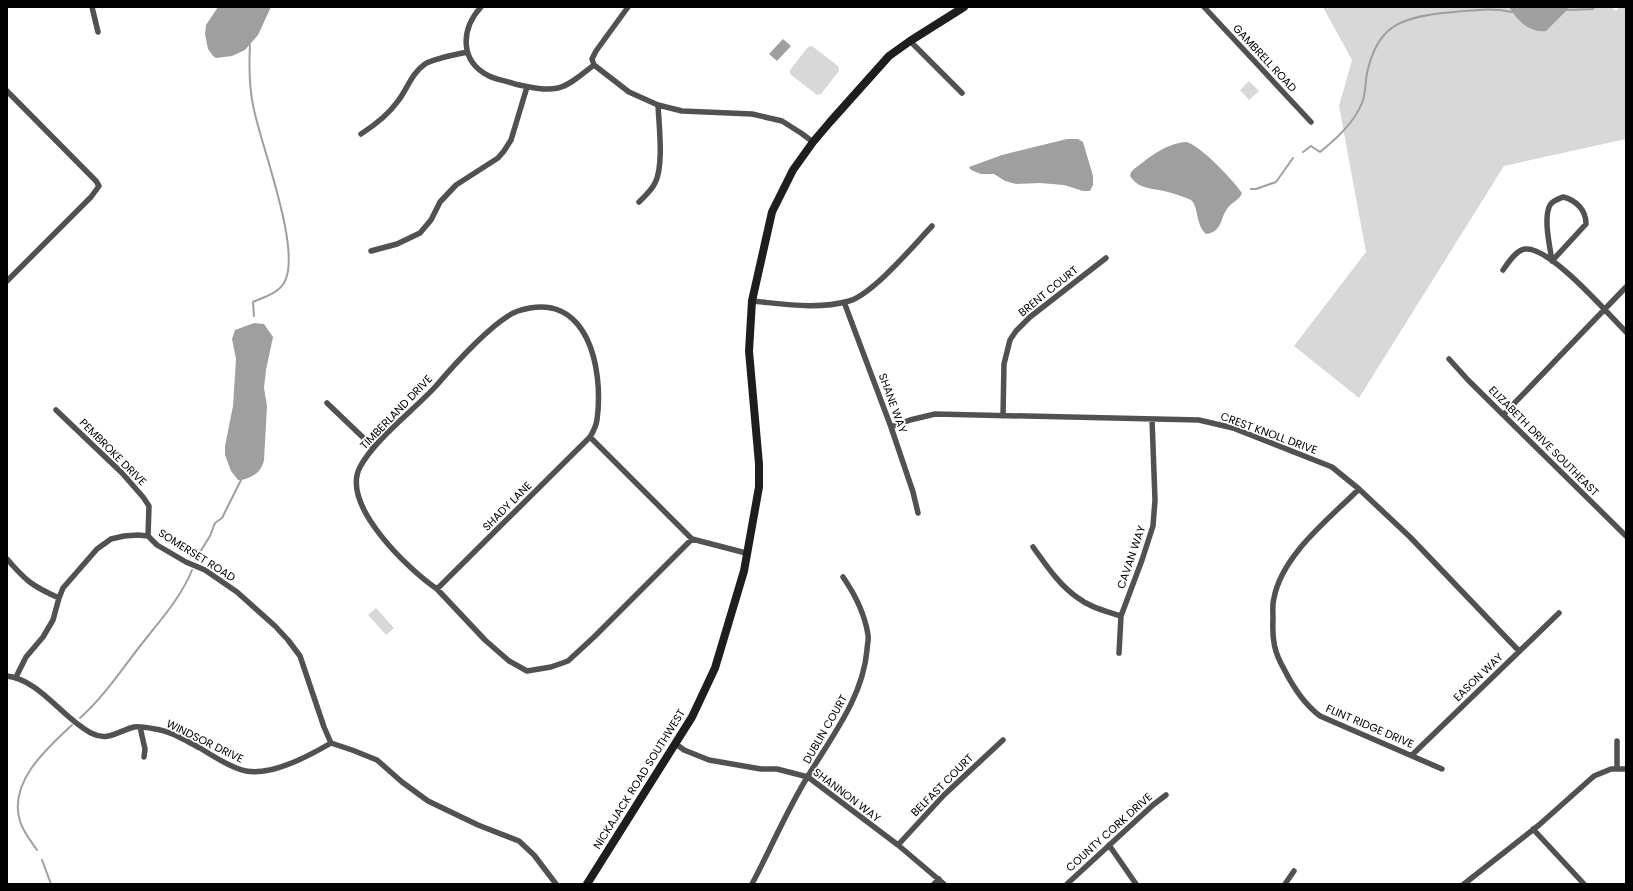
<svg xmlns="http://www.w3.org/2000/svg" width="1633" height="891" font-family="Poppins,sans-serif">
	<rect width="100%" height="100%" fill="#fff"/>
	<path fill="#d8d8d8" d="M1323,7h288l5,4 4,-4h6v132l-122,27 -145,232 -65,-52 72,-94 -27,-146 13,-46z
		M812,46l26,20 1,5 -18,23 -4,1 -27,-21v-4l18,-23z
		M1249,81l10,10 -10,9 -9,-10z
		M376,608l18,20 -8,7 -18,-20z"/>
	<path fill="#9f9f9f" d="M218,7h53l-13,28 -13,15 -13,6 -16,2 -3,-2 -5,-7 -3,-15 1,-9z
		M1509,7h61l-24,24c-17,2 -28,-10 -37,-24z
		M783,39l8,7 -14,15 -8,-7z
		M1067,139h11l5,3 10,34v9l-3,6h-7l-19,-6 -24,-2 -24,1 -11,-3 -11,-7h-13l-10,-4 -2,-3 33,-12z
		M1187,142c16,6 45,37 55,51 -3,8 -11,9 -15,16 -7,10 -5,23 -21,25 -11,-10 -7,-27 -15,-34 -9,-4 -18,-7 -27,-9 -14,-3 -25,-2 -34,-15l1,-4 3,-3c16,-12 32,-26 53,-27z
		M254,323l10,1 9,13 -7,33 -2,18 3,18 -3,54c-2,11 -11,18 -23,20h-3l-7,-9 -6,-16v-9l8,-40 3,-47 -4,-20 3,-9z"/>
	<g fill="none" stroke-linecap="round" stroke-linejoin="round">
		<path stroke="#9f9f9f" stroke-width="2" d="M1567,10l26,-1 1,-2
			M250,45c-1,20 -1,41 3,60 7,39 50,146 31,178 -7,11 -20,14 -31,19l1,14
			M1303,152l8,-6 9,6c16,-13 34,-29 42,-49 4,-9 3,-20 5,-30 10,-46 32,-55 76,-60 23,-2 46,-6 69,-1
			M1251,189h5l20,-7 17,-24
			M195,560l15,-24 5,-13 7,-5 19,-38
			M80,718c27,-24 45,-54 68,-82 16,-20 34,-41 44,-66
			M37,850c-6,-9 -14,-18 -17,-29 -12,-38 26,-72 52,-96
			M42,860l9,24"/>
		<path stroke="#515151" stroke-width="5.5" d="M92,7l6,25
			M481,7c-20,22 -22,54 8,69 8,4 18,5 26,8 14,3 29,7 43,4 13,-3 25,-15 36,-23
			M1204,7l107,115
			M910,41l52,52
			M594,65l35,27 29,13 24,6 70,3 30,7 19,12 12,9
			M594,65l-2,-6 4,-8 32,-44
			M7,91l89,90 3,5 -8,11 -84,84
			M361,134c14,-9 27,-19 37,-33 10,-13 13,-27 27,-37 10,-6 30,-9 42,-12
			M1563,197c13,3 23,13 23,27l-34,37c-2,-14 -9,-43 -2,-56 2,-4 8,-6 13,-8z
			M639,202c6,-6 12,-11 16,-19 9,-17 4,-57 3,-78
			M371,251l26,-7 23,-11 11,-13 9,-18 16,-17 42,-27 6,-7 7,-11 16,-53
			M1503,270c5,-7 13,-20 22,-21 25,-3 83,65 101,83
			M752,301c32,3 65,9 97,0 24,-7 65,-56 83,-75
			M844,302l47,125 22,65 5,21
			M1449,359l19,21 158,156
			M327,403l46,44
			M56,410l66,63 21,24 6,9 -1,30
			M1504,414l122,-127
			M1003,416l1,-52 6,-24 6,-9 14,-14 76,-59
			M891,427l19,-7 25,-6 264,6 34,8 99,39 27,22 51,48 109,114
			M590,437l102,102
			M1359,489c-30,30 -77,66 -85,109 -2,7 -1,15 -1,21 -1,20 1,33 11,50 9,18 20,35 36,47l122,53
			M1033,547c13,18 26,38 45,51 13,10 28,13 43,18
			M7,559c19,22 25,27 52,39
			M437,589l153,-152c3,-5 6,-11 7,-17 7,-51 -9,-132 -79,-109 -23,8 -65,55 -82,75 -22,24 -61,53 -76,81 -20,38 49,103 77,122l48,51 24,21 18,10 24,-4 17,-6 26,-24 98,-98 54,14
			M1119,653l2,-37 21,-56 11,-34 2,-26 -3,-81
			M7,676c33,4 55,42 84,57 17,9 27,-2 43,-6 7,-1 15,1 21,2 16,2 31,12 45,19 11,7 34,21 46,23 26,5 63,-15 85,-28l21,7 25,10 25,22 26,19 50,24 41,16 15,14 22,29
			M16,677l10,-20 17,-20 10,-17 6,-22 4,-10 34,-39 14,-10 13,-3 14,-1 10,1 9,9 29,17 19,8 32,22 38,34 13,14 12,16 24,71 7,16
			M140,727l5,22 -1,8
			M1617,741v28
			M676,744l8,6 25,10 52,9h16l31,8 90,68 46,39
			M1412,755l147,-142
			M1533,829l51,55
			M898,845l46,-50 59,-55
			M1109,845l27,39
			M752,884c19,-36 35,-74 56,-108 24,-40 55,-79 59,-126 0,-5 2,-10 1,-15 -3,-20 -14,-42 -25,-58
			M934,884l5,-5
			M1067,884l86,-79 13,-10
			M1285,884l9,-13
			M1464,884l75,-59 55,-49 17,-7h15"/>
		<path stroke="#1e1e1e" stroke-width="8" d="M587,884l105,-167 23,-49 29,-97 15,-84v-23l-10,-113 3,-50 20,-89 21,-42 20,-28 17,-20 59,-66 21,-15 54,-34"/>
	</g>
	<g text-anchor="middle" stroke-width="3.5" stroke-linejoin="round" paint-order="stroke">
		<g font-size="11" fill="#000" stroke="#fff">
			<text transform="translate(1265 58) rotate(47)" y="4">GAMBRELL ROAD</text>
			<text transform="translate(1048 291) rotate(-39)" y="4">BRENT COURT</text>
			<text transform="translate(893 403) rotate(70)" y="4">SHANE WAY</text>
			<text transform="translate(396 412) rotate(-46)" y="4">TIMBERLAND DRIVE</text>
			<text transform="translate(1269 433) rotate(20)" y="4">CREST KNOLL DRIVE</text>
			<text transform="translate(1544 441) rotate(45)" y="4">ELIZABETH DRIVE SOUTHEAST</text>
			<text transform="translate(113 452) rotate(45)" y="4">PEMBROKE DRIVE</text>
			<text transform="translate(507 506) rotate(-45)" y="4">SHADY LANE</text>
			<text transform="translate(197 555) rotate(32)" y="4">SOMERSET ROAD</text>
			<text transform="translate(1131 557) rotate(-71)" y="4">CAVAN WAY</text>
			<text transform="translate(1478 677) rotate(-44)" y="4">EASON WAY</text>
			<text transform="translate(1370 726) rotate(23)" y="4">FLINT RIDGE DRIVE</text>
			<text transform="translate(825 729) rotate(-60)" y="4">DUBLIN COURT</text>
			<text transform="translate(205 741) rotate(26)" y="4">WINDSOR DRIVE</text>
			<text transform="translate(639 779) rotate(-58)" y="4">NICKAJACK ROAD SOUTHWEST</text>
			<text transform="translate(942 785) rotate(-45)" y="4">BELFAST COURT</text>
			<text transform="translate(847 795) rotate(37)" y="4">SHANNON WAY</text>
			<text transform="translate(1109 832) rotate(-42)" y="4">COUNTY CORK DRIVE</text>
		</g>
	</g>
	<rect width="1633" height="891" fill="none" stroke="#000000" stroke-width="16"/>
</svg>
